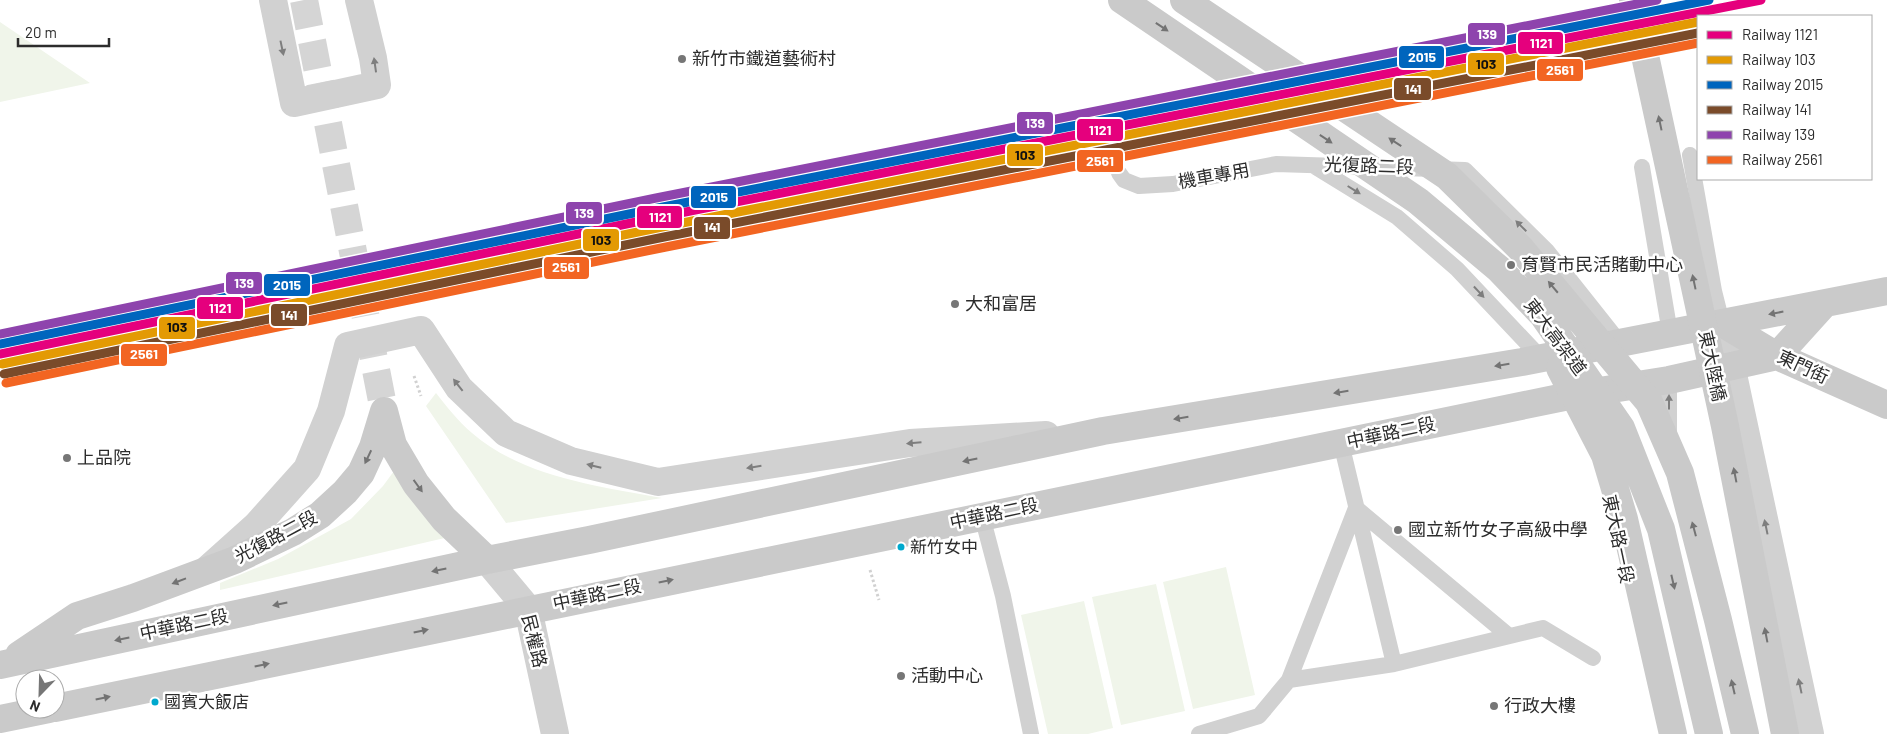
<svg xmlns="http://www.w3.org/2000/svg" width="1887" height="734" font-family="Barlow,'Noto Sans TC',sans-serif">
	<rect width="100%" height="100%" fill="#fff"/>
	<path fill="#f0f5ea" d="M0,22l90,61 -90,19z
		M436,393c11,14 22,28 36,40 51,44 125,53 190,65l-156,25 -80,-117z
		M394,471l55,66 -229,53v-7l58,-24 73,-40 32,-33z
		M1226,567l29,128 -62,14 -30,-127z
		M1156,584l29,127 -64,14 -29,-128z
		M1084,601l29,127 -25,6h-40l-27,-119z"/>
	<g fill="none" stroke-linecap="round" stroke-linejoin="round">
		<path stroke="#d5d5d5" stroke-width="28" stroke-dasharray="28 14" stroke-linecap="butt" d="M304,0l80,411"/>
		<path stroke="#d1d1d1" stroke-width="3" stroke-dasharray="2.5 2.5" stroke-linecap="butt" d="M414,376l7,20
			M870,570l9,30"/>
		<path stroke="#d1d1d1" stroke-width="16" d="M1690,155l24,136 8,32
			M1314,166l83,51 60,52 84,89
			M1642,167l28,166
			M1119,173l5,7 15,6 34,-2 103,-20 189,6 82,81 73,92
			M1669,436v-56
			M1341,443l53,221
			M982,516l21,80 28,138
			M1289,680l67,-172 153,128
			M1199,734l60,-18 30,-36 105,-16 149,-36 50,30"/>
		<path stroke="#d1d1d1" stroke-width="28" d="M273,0l21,103 83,-18 -4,-27 -14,-58
			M1722,323l88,411
			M487,560l41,49 27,125
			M208,569l48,-43 51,-57 24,-58 17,-65 73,-16 38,58 47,45 65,28 87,21 252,-39 136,-8"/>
		<path stroke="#cacaca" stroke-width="28" d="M1722,323l55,33 110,49
			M384,411l9,34 23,39 28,35 43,41
			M19,655l58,-39 56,-18 102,-38 58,-28 27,-17 25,-23 16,-19 12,-26 11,-36
			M0,665l487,-105 102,-20 514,-109 419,-69 365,-71
			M55,708l1519,-313 95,-15 108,-24 47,-52
			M0,719l49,-10"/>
		<path stroke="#cacaca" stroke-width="28" d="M1122,0l296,201 81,68 44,46 78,113 40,101 48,205
			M1184,0l263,176 74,73 128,153 31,71 38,147 27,114
			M1633,0l92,426 60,308
			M1560,368l45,87 19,64 49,215"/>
		<defs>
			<path id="rail-1" d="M0,354l660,-137 1101,-217"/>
			<path id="rail-2" d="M2,364l660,-137 1036,-205"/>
			<path id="rail-3" d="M0,344l658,-136 1051,-208"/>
			<path id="rail-4" d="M4,374l660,-137 1034,-204"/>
			<path id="rail-5" d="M0,334l656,-136 1001,-198"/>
			<path id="rail-6" d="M6,383l660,-136 1032,-204"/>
		</defs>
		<use href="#rail-1" stroke="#fff" stroke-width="12"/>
		<use href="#rail-2" stroke="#fff" stroke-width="12"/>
		<use href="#rail-3" stroke="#fff" stroke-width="12"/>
		<use href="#rail-4" stroke="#fff" stroke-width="12"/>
		<use href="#rail-5" stroke="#fff" stroke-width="12"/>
		<use href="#rail-6" stroke="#fff" stroke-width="12"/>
		<use href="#rail-1" stroke="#e5007d" stroke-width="9"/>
		<use href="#rail-2" stroke="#e39a04" stroke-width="9"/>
		<use href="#rail-3" stroke="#0065bd" stroke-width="9"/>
		<use href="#rail-4" stroke="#7a4b2a" stroke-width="9"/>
		<use href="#rail-5" stroke="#8e44ad" stroke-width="9"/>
		<use href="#rail-6" stroke="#f26522" stroke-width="9"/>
	</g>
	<defs><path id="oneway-solid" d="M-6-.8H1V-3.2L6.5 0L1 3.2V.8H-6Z" transform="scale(1.25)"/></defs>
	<g fill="#737373">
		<use href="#oneway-solid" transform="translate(1162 27) rotate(34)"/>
		<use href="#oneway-solid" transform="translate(1660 123) rotate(-102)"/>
		<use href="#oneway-solid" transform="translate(1326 139) rotate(34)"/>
		<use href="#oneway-solid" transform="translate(1395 142) rotate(-147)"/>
		<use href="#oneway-solid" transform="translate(1694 282) rotate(-102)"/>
		<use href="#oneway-solid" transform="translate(1553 287) rotate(-130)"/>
		<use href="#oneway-solid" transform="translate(1776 313) rotate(169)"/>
		<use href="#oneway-solid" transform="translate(1502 365) rotate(171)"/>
		<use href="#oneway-solid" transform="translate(1341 392) rotate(171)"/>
		<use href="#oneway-solid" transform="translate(1181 418) rotate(171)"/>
		<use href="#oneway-solid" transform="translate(368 457) rotate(115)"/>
		<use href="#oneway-solid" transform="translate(970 460) rotate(168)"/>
		<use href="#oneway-solid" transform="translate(1735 475) rotate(-101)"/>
		<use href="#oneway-solid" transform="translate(418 486) rotate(54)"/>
		<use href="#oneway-solid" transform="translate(1694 529) rotate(-105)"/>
		<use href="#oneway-solid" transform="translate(439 570) rotate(168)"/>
		<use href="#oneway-solid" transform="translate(179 581) rotate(159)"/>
		<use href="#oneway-solid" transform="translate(666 581) rotate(-12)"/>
		<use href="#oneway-solid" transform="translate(1673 582) rotate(77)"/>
		<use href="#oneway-solid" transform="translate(280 604) rotate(168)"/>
		<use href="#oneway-solid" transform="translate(421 631) rotate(-12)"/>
		<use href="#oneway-solid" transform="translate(1766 635) rotate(-101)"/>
		<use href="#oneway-solid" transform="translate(122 639) rotate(168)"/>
		<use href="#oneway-solid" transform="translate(262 665) rotate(-12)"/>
		<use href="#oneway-solid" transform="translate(1733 687) rotate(-103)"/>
		<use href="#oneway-solid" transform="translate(103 698) rotate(-12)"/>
	</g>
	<g fill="#7e7e7e">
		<use href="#oneway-solid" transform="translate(282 48) rotate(78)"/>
		<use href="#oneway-solid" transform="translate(375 65) rotate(-98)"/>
		<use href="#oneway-solid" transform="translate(1354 190) rotate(32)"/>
		<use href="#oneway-solid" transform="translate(1521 226) rotate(-135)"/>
		<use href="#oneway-solid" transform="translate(1479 292) rotate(47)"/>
		<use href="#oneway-solid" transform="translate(458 385) rotate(-128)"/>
		<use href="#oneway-solid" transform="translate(1669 402) rotate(-90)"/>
		<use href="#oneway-solid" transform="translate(914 443) rotate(175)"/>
		<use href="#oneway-solid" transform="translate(594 466) rotate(-166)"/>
		<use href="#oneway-solid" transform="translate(754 467) rotate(171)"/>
		<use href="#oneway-solid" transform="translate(1766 527) rotate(-102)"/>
		<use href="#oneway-solid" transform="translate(1800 686) rotate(-102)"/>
	</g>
	<g fill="#767676" stroke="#fff" stroke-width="2">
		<circle cx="682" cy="59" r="5"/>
		<circle cx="1511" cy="265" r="5"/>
		<circle cx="955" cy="304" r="5"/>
		<circle cx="67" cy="458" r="5"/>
		<circle cx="1398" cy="530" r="5"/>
		<circle cx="901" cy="676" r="5"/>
		<circle cx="1494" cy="706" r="5"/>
	</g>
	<g fill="#00a9ce" stroke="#fff" stroke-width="2">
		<circle cx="901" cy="547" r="4.5"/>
		<circle cx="155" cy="702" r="4.5"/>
	</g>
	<g text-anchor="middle" stroke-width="5" stroke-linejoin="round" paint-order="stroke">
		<g font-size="17" fill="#2c2c2c" stroke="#fff" text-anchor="start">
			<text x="910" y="553">新竹女中</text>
			<text x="164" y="708">國賓大飯店</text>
		</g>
		<g font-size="18" fill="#2c2c2c" stroke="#fff" text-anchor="start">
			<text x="692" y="65">新竹市鐵道藝術村</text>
			<text x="1521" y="271">育賢市民活賭動中心</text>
			<text x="965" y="310">大和富居</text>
			<text x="77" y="464">上品院</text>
			<text x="1408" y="536">國立新竹女子高級中學</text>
			<text x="911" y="682">活動中心</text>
			<text x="1504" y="712">行政大樓</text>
		</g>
		<g font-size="18" fill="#2c2c2c" stroke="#fff">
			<text transform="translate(1369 166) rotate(2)" y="6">光復路二段</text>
			<text transform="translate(1214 176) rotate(-10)" y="6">機車專用</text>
			<text transform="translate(1555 337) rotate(53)" y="6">東大高架道</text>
			<text transform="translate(1712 366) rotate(78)" y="6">東大陸橋</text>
			<text transform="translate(1803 367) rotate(25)" y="6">東門街</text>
			<text transform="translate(1391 433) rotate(-12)" y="6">中華路二段</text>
			<text transform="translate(994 514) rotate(-12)" y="6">中華路二段</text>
			<text transform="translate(276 537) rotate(-28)" y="6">光復路二段</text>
			<text transform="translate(1618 539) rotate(78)" y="6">東大路一段</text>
			<text transform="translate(597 595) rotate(-12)" y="6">中華路二段</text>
			<text transform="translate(184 625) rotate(-12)" y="6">中華路二段</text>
			<text transform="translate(534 641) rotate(76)" y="6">民權路</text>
		</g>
	</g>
	<g stroke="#fff" stroke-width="2">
		<rect x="1467" y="22" width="39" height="24" rx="5" fill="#8e44ad"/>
		<rect x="1517" y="31" width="47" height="24" rx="5" fill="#e5007d"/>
		<rect x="1398" y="45" width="47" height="24" rx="5" fill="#0065bd"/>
		<rect x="1467" y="52" width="38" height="24" rx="5" fill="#e39a04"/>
		<rect x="1536" y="58" width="48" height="24" rx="5" fill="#f26522"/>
		<rect x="1393" y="77" width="39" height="24" rx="5" fill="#7a4b2a"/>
		<rect x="1016" y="111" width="38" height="24" rx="5" fill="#8e44ad"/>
		<rect x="1076" y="118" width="48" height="24" rx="5" fill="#e5007d"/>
		<rect x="1006" y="143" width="38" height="24" rx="5" fill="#e39a04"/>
		<rect x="1076" y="149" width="48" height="24" rx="5" fill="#f26522"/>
		<rect x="690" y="185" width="47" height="24" rx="5" fill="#0065bd"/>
		<rect x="565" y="201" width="38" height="24" rx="5" fill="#8e44ad"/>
		<rect x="636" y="205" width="47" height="24" rx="5" fill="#e5007d"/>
		<rect x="693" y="216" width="38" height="24" rx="5" fill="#7a4b2a"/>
		<rect x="582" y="228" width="38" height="24" rx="5" fill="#e39a04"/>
		<rect x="543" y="256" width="47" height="24" rx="5" fill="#f26522"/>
		<rect x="225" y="271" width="38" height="24" rx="5" fill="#8e44ad"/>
		<rect x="263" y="273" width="48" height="24" rx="5" fill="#0065bd"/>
		<rect x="196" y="296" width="48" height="24" rx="5" fill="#e5007d"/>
		<rect x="270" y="303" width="38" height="24" rx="5" fill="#7a4b2a"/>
		<rect x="158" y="316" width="38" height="24" rx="5" fill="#e39a04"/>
		<rect x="120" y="343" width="48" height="24" rx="5" fill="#f26522"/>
	</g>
	<g font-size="14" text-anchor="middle" font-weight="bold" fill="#fff">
		<text x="1487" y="39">139</text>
		<text x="1541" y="48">1121</text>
		<text x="1422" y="62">2015</text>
		<text x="1560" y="75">2561</text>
		<text x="1413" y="94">141</text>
		<text x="1035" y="128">139</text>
		<text x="1100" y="135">1121</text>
		<text x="1100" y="166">2561</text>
		<text x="714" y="202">2015</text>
		<text x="584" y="218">139</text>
		<text x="660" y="222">1121</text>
		<text x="712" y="232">141</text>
		<text x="566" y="272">2561</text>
		<text x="244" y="288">139</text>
		<text x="287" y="290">2015</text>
		<text x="220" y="313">1121</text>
		<text x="289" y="320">141</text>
		<text x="144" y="359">2561</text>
	</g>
	<g font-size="14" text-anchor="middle" font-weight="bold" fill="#111">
		<text x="1486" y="69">103</text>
		<text x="1025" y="160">103</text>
		<text x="601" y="245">103</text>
		<text x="177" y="332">103</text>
	</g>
	<rect x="1697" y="15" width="175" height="165" fill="#ffffff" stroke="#ababab"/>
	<rect x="1707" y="31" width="25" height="8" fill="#e5007d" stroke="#ababab"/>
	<text x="1742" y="40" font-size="15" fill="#2c2c2c">Railway 1121</text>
	<rect x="1707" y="56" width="25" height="8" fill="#e39a04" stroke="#ababab"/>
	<text x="1742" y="65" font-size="15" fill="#2c2c2c">Railway 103</text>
	<rect x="1707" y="81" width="25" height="8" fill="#0065bd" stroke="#ababab"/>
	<text x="1742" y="90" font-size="15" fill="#2c2c2c">Railway 2015</text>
	<rect x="1707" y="106" width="25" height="8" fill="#7a4b2a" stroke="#ababab"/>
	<text x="1742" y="115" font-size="15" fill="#2c2c2c">Railway 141</text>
	<rect x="1707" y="131" width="25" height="8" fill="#8e44ad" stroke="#ababab"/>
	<text x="1742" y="140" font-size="15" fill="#2c2c2c">Railway 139</text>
	<rect x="1707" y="156" width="25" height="8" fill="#f26522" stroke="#ababab"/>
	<text x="1742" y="165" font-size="15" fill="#2c2c2c">Railway 2561</text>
	<g transform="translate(40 694) rotate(203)"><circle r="24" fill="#ffffff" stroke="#ababab"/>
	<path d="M0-4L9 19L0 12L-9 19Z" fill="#767676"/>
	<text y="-8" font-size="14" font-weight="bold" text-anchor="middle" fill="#2c2c2c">N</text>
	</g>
	<path d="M18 38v8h91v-8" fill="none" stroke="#2c2c2c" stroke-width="2.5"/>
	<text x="25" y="38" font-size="15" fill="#2c2c2c" stroke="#ffffff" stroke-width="4" paint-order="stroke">20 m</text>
</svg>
